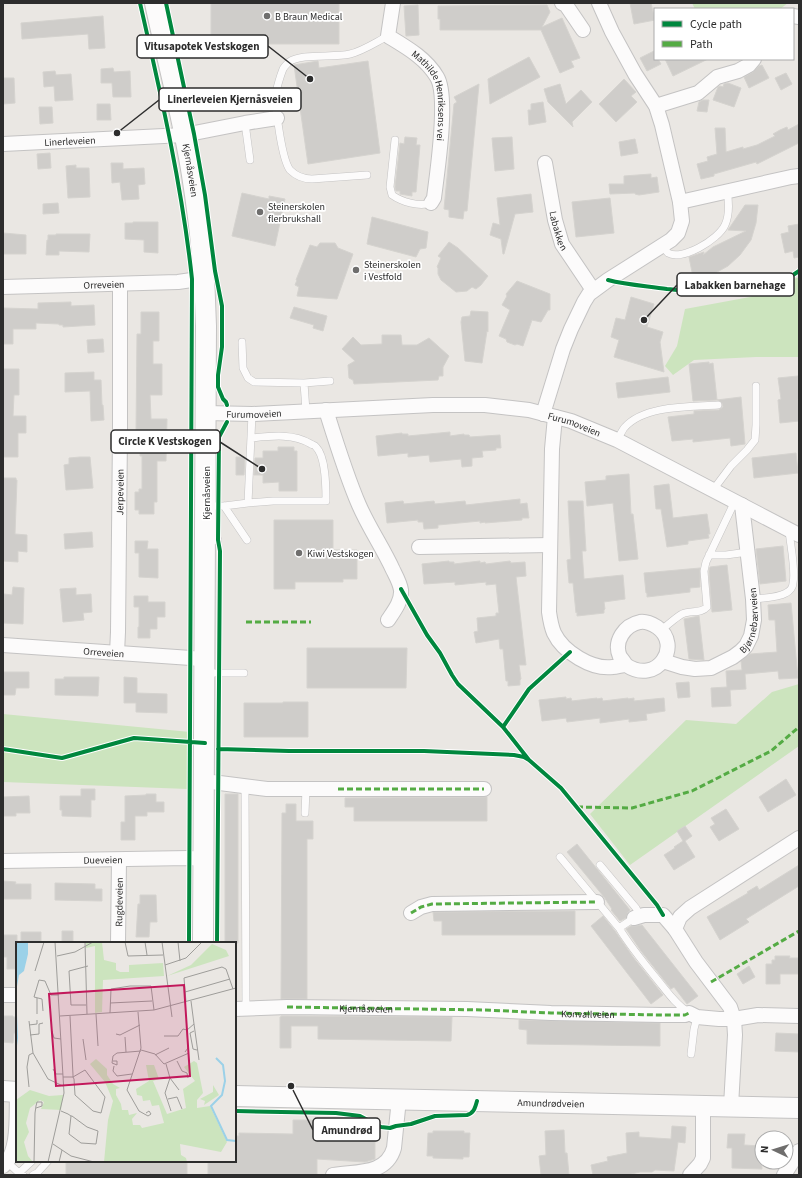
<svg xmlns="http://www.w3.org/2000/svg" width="802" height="1178" font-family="'Source Sans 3',sans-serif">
	<rect width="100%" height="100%" fill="#eae7e3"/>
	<path fill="#cce4be" d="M692,3h96l-8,6h-85z
		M799,277v80h-43l-62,3 -21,15 -8,-9 12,-20 8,-37 65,-12z
		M799,684v62l-169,119 -40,-51 96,-94 50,4 36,-32z
		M3,714l187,18 -2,57 -185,-7z"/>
	<path fill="#cfcdca" stroke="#d5d3cf" d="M211,3h128v41h-128z
		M630,3h21l4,17 -21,4z
		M418,5l1,30 -13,1 -2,-30z
		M547,5l3,7 -8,15 20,-9 18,40 -9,3 3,6 -14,6 -19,-43h-101v-11h-2v-13z
		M103,16l2,32 -16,1 -1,-15 -66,5 -1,-16z
		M654,51l1,8h3l3,5 -14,7 -7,-13z
		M529,57l11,20 -50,27 -2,-25z
		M665,59h43l-35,17z
		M318,61l1,7 49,-7 12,92 -72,11 -14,-99z
		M762,65l7,13 -20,10 -5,-11 9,-5 6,-6z
		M113,68l1,4 16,-1 1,26h-18l-1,-14h-11v-14z
		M55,71l1,4 15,-1 2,26 -18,1 -1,-15 -10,1 -1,-15z
		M786,73l6,11 -11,6 -6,-12z
		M3,78h11l1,25 -12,1z
		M624,79l12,13 -5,4 6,6 -21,20 -17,-18z
		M728,83l13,5 -7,19 -21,-7 5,-13 2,-1 3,1 1,-3z
		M479,84l-12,127h-3l-1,8 -14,-2v-7l-5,-1 10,-105 3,-2 -3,-5z
		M560,84l6,20 15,-14 11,12 -20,20 1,5 -25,-25 -4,-13z
		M703,100h6l-2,12 -10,-1 2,-9z
		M543,102l3,20 -17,3 -1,-15h3v-6z
		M97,104h13l1,16h-14z
		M39,107h13l1,16 -13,1z
		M799,124v19l-42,21 -1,-2 -42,12v2l-13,3 -4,-15 11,-3 -1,-4 10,-3 -2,-26h10l1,24 17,-5v2l14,-4 18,-9 -2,-2 7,-4 7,-3 1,3z
		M405,137l12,1 -1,7h4l-4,47h-4v4l-12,-2v-3h-4l-1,-4 5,-44 4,1z
		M512,137l2,32 -19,2 -3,-33z
		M635,139l3,14 -17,3 -2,-14z
		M50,153l1,15 -13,1 -1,-15z
		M111,163h12v6l21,-1 1,16 -7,1 1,14 -17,1 -2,-18 -8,1z
		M76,165v3h13l1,29 -22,1 -2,-32z
		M651,174v4l6,-1 2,15 -20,3 -4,-1v-1l-25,1 -1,-10h15v-8z
		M242,193l27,6v-3l16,3 -10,47 -43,-10z
		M531,194l2,18 -18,2 -11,40h-1l-2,-15 -11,-4 3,-12 7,2 -3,-27z
		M610,198l4,35 -38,4 -4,-35z
		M58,203l1,10 -16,1v-10z
		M745,205h13l-2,18 -5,17 -11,15 -12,11 -18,10 -13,2 -1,-2 -3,1 -4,-20 15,-5 -1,3 10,-8 33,-16 -18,-1z
		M372,217l56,15 -2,16 -6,1 -4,8 -49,-13z
		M133,222h25v31l-14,-1v-12l-19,-1v-16h8z
		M799,224v33l-5,1 -1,-7 -8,2 -4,-19 8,-2 -1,-6z
		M3,233l23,2v19h-23z
		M56,234h34l-1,18 -30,-1v4h-13l1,-15h1v-5h8z
		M449,242l9,6 30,28 -7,9 -5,4 -4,-2 -5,4 -11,1 -15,-12 -3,-6v-6l-1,-1 4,-9 -3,-2z
		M320,243h15l3,5 15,6 -16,45 -40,-3 2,-9 -4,-2 2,-5h-1l14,-35 7,2z
		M517,281l33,13v16h-2l-7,12 -9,-2 -9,26 -6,-2 -2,1 -8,-3 -1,-3 -7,-3 11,-26 -8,-5 5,-9 -1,-2z
		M631,297l23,7 -7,23 16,5 -3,10 4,30 -50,-15 5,-17 -8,-3 5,-19 9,2z
		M71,302v4l23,-1 1,20 -32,2v-2h-4v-1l-23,-1v6h-23v15h-10v-36l35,1v-6z
		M294,307l33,9 -4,15 -10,-3 1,-3 -24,-7z
		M471,311l17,1v20l-1,-1 -5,32 -17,-2 -4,-39 1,-5 8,-1z
		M141,312h18v29h-6v23h9v31h-12l1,24h16l-1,42h-9v41h-3v12h-15v-4h-4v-18h4v-3h3v-33h-2v-18h-2v-6h-2l1,-98h4z
		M382,335h19l1,10h15l12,-7 20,18 -6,11v9h-4l-1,4 -84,4 -1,-4 -4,-2 -1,-13 7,-4 -13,-12 11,-12 8,8 21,-1z
		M103,339l1,13 -16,1 -1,-13z
		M709,362v2l4,-1 4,37 24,-3 4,47 -14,2 -1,-8 -37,4v-3l-21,2 -4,-24 26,-3v-3l25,-1 4,-3 -1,-4 -4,-3 -25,1 -4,-37z
		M3,369h16v26h-5l-1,21h13v17h-8v24h-15z
		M94,372v8h7l1,25h1l1,15 -13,1 -1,-30 -25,1v-19z
		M798,376l1,23h-1l1,22 -19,2 -2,-23 3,-1 -3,-21z
		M668,377l2,15 -52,6 -2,-15z
		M450,432v4l14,-2v1h5l1,2 30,-2 1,13h-5v2l-14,1 1,6 -11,1v8l-10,1 -1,-8 -31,3 -1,-7 -21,2v-4l-30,3 -2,-20 26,-3v1h6v2z
		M278,447h16v4h3v40h-18v-9l-16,1v-8h-9l1,-17h8v-7h15z
		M796,453l2,20 -44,5 -2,-20z
		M80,457h10l3,31 -27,2 -2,-25 5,-1v-6z
		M236,457h9l-1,18h-8z
		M629,474l2,40h2l5,45 -19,2 -6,-58 -26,3 -2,-24 21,-2v-4z
		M3,478h13v2h1l-2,54 12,1v17l-9,-1v11l-15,-1z
		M669,484l4,34 34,-4 3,20h-2l1,4 -21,3v3l-21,3 -6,-38h-5l-2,-23z
		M520,499v5l7,-1 2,15h-7v2l-37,3v-1l-5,1v-2l-42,4v3l-14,1 -1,-7h-5v-2l-31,3 -2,-20 18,-2 1,3 30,-3 1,3 30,-3 1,4z
		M568,501h15l3,50h-4l2,28 39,-4 2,24 -21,3 1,7 -1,1v3l-27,3v-4l-1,1 -3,-30h-4l-2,-23 4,-1z
		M274,520h59v30h24v29h-14v3h-48v7h-21z
		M92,532l1,15 -28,2 -1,-15z
		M135,541h13l-1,8h11v29l-19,-1v-24h-4z
		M783,546l3,35 -26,3 -4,-35z
		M449,561v1h5v2l26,-3v2l5,-1 1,2 24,-3 1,2 14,-1 1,14 -10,1 10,88h-7l2,14 -1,1v5l-12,1v-5h-2l-3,-32h-3l-1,-10 -23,4 -2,-11 4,-1 -1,-13 19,-2v-3h3l-3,-29 -10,1v-3l-31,3v-3l-31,2 -2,-20z
		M727,565l5,45 -20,2 -3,-41 1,-4z
		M700,568v19l-10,1v4l-43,5v-4h-1l-2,-20z
		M13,587l11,1 -1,36 -20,-1 1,-29 8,1z
		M76,588v7l15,-1 1,18 -9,1 1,7 -21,2 -3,-33z
		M134,596h14v6h17v15h-8v12h-7v9h-12v-11h1v-20h-5z
		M791,603l7,75 -19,1 -1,-8 -33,3 1,15 -16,1 1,16 -19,1 -1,-19 16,-1 -1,-16 16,-1 -1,-9 9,-7 27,-2 -2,-32h-6l-1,-15z
		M699,616l5,44 -15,-1 -5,-40z
		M307,648h100l-1,40h-99z
		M3,672h26v16h-13l-1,7h-12z
		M64,677h35l-1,19 -43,-1v-16h9z
		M124,677l13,1v15l30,1v19l-31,-1v-9h-12z
		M689,682l1,15 -12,1 -2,-15z
		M566,697v2l5,-1 1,3 25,-3v1l5,-1 1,3 25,-3v1l6,-1v3l30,-3 1,13 -19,3 1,6 -18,2v-3l-29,4v-5l-33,4 -1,-4 -24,3 -3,-21z
		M283,702h25v35h-64v-34h39z
		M786,779l10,16 -28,17 -9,-15z
		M81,789h14v11h-4v17l-29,-1v-6h-2v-14h21z
		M146,794h10v8h8v10h-17v4h-12v24h-14v-18h4v-26l21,-1z
		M225,794h13v149h-13z
		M29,796l1,17h-14v3h-12l-1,-19z
		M487,797v24h-133v-14h-9v-9z
		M286,804h10v17h17v18h-6v160h-26l1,-186h4z
		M726,809l13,20 -20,12 -9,-14 5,-3 -4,-6z
		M685,826l7,10 -7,5 10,16 -21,13 -10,-15 11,-7 -1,-1 9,-6 -6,-10z
		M577,844l53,66 -2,2 -2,6 -6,3 -9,-11 1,-1 -8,-12 -37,-45z
		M799,865v21l-53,33 3,3 -29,18 -13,-23 41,-24 -1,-1 10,-6 2,4z
		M3,881l13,1 -1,2h16v15h-28z
		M55,883l40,1v5h7v12l-47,-1z
		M140,895h16l1,27h-7l-1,15h-13l2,-33h2z
		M575,911v24h-133v-14h-8l-1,-9z
		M603,916l12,15 18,26 30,38 -12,9 -60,-78z
		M642,925l56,71 -11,8 -13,-17 -3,2 -30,-38 -15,-22 5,-3h5z
		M62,931h11v12h-11z
		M21,932h20v11h-20z
		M3,935h14v34h-10v-12h-4z
		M775,956h15l-1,2h10v16h-19v10h-14v-20h6v-4h3z
		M749,966l6,11 -12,7 -6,-10z
		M3,1016h10v1h4v16h-3l-1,10 -10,-1z
		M281,1016l171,1 -1,24 -133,-2v-13h-27v22h-11v-31h1z
		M519,1020l141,3v23l-133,-2v-14l-8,-1z
		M776,1033l23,1v18l-24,-1z
		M293,1120h22v16l24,1v-2l31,1v2h5v21l-10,3 -48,-3v16l-109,-1v-13h27v-25h4v-3l54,1z
		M672,1126l14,1 -1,16 -7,-1 -4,29 -19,-1 -3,2h-12l-13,3h-34l-2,-10 17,-4 -1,-4 20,-4 -1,-20 13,-1v5l32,2z
		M564,1130l1,23h2l2,22h-28l-2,-19 7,-1 -1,-24z
		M433,1131h31v2h6l-1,24h-6v2l-30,-1v-2h-6l1,-23h5z
		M728,1134h17l-1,11 18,1v23l-30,-1v-20h-5z
		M66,1161h121v14h-121z"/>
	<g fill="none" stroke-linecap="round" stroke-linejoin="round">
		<defs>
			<path id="service" d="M245,123l5,37
				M395,140l-5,47 2,8c10,7 27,12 39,8
				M367,175l-55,4c-9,0 -16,-3 -22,-9 -8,-10 -15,-62 -14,-75 0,-6 5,-21 7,-26 1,-2 4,-5 6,-7 12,-9 45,-4 61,-8 13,-3 26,-12 38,-18
				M662,246l6,7c14,8 50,-13 57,-28 4,-9 4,-23 2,-34
				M242,342l1,26 5,10 6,4 50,1 26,-2
				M304,383l2,28
				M617,440c3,-4 5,-10 8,-13 20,-22 65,-20 93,-22
				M713,490l18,-24 16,-16 8,-10 1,-15v-39
				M248,503l25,-2h53c0,-13 0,-44 -10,-54 -1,-2 -3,-2 -5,-3 -18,-11 -40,-8 -60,-6
				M206,506h18l24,-3 4,-89
				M224,506l23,34
				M206,541l12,-1
				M709,555h17l22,-3
				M753,599c10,-1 24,-1 33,-6 4,-2 7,-6 7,-10 3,-12 -3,-40 -4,-53
				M661,630c7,-5 14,-12 21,-16 8,-4 19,0 25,-7l-3,-36 2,-9 29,-61
				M205,673h39
				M245,786l1,223
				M305,813l1,-24
				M560,857l59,71 15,-10
				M600,865l36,43 4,8
				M619,928c11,18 24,34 37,50 10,12 19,26 32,34
				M691,1054l3,-25 3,-12
				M7,1162l12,11 4,2
				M19,1173l13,-12
				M33,1175l4,-2 11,-12"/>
			<g id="minor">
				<path id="s1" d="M393,3l-5,33c18,11 38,22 49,41 12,20 0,96 -3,121l-3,5"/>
				<path d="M562,3l4,2 17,25"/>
				<path d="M793,16l6,1"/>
				<path d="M656,106l42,-13 19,-16 21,-6 11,-6 5,-6"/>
				<path id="s2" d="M3,144l181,-9 61,-12 32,-5"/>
				<path id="s3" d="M545,163l10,57 7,24 31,46"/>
				<path d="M680,202l111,-25 8,-1"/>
				<path id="s4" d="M3,287l175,-5 27,-4"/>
				<path d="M326,410c10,32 20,65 33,95 10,23 24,43 34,65 3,6 7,13 8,20 1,11 -7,21 -13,30"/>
				<path id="s5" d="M206,413l46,1 181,-9h52l44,5 42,11 46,19 182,95"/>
				<path d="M543,414l20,-65 8,-20 13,-27 5,-8 19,-14 63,-40 7,-7 4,-12 -2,-19 -18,-77 -6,-19 -21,-32 -23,-42 -13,-29"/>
				<path d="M555,417l-3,32 -3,163c1,7 2,14 5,21 9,19 38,37 59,34 4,0 9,-2 13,-2 31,21 57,-20 31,-38 -5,-3 -11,-6 -17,-5 -15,3 -27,19 -20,35 2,2 4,5 6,8"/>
				<path d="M419,547l131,-2"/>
				<path id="s6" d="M3,645l188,13 14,2"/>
				<path id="s7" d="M117,653l1,-21 2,-199v-149"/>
				<path id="s8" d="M663,661l19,6 13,2 16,-1 22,-11 8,-6 5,-5 5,-10 3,-16 -1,-21 -11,-94"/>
				<path d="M204,781l63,8h217"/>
				<path id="s9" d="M3,861l186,-3 15,1"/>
				<path d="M411,913l10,-6 11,-3 165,-2"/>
				<path d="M634,918l10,-3h19l12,14"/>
				<path id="s10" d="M118,943l1,-83"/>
				<path d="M3,995h14"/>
				<path d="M235,1009l52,-2 180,2 84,4 111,2h23l4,-2 8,4 22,2h15l24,-4 41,1"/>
				<path d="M731,1106l4,-71 -1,-16 -4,-12 -34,-45 -21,-33 5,-12 10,-9 109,-70"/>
				<path d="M3,1166c17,-14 13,-53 14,-74"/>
				<path d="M333,1175c22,-4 53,1 61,-27l5,-49"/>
				<path d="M690,1175l10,-11 3,-6v-52"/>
				<path d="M784,1175l15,-24"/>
			</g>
			<g id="secondary">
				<path id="s11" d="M155,3c12,57 28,114 37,172 8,50 13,100 14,151l-3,617"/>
				<path d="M3,1091l14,1"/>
				<path id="s12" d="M235,1096l564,12"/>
			</g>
		</defs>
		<use href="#service" stroke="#c4c3c3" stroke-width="8"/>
		<use href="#minor" stroke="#c4c3c3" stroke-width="16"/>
		<use href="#secondary" stroke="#c4c3c3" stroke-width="22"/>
		<use href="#service" stroke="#fcfbfb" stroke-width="7"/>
		<use href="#minor" stroke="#fcfbfb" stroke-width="14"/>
		<use href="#secondary" stroke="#fcfbfb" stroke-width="20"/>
		<g stroke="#54ab44" stroke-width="3" stroke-dasharray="6 3" stroke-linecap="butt">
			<path d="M246,622h65"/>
			<path d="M338,789h146"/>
			<path d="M577,807l55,1 60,-17 79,-40 28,-24"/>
			<path d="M411,913l10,-6 11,-3 165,-2"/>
			<path d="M711,982l88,-51"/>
			<path id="s13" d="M287,1007l198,3 66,3 111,2h23l4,-2"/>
		</g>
		<defs>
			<path id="cycleway" d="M140,3c21,92 42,183 52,276l-3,664
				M166,3l28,131 11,61 10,76 7,35v41l-4,28v12l5,12 3,3 1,3
				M608,280c19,5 39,6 59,9 23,2 48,7 71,4l55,-18 6,-4
				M401,589l26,46 13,18 12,22 6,9 45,43 26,33 32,28 96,117 6,10
				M503,727l26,-38 41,-37
				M3,749l59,9 72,-20 71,5
				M218,749l71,2h135l90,4 10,2 5,3
				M217,943l3,-392 -2,-11 1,-103 8,-15
				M235,1111l101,2 24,3 21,11 9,1 6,-2 15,-2 24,-8 32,-1c7,-2 8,-7 10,-14"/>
		</defs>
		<use href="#cycleway" stroke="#fff" stroke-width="6"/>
		<use href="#cycleway" stroke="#00873e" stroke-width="4"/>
	</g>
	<g fill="#6f6e6d" stroke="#fff" stroke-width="1.5">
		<circle cx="267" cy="16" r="4"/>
		<circle cx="260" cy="212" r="4"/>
		<circle cx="356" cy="270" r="4"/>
		<circle cx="299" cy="553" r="4"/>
	</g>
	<g text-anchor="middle" stroke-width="3.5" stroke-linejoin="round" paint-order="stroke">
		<g font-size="10" fill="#2d2d2d" stroke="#fff" text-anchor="start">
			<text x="275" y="20">B Braun Medical</text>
			<text x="268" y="210">Steinerskolen<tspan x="268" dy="12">flerbrukshall</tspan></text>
			<text x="364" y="268">Steinerskolen<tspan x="364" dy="12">i Vestfold</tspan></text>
			<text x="307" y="557">Kiwi Vestskogen</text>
		</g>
		<g font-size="10" fill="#2d2d2d" stroke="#fff">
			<text dy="4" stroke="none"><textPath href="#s1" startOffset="113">Mathilde Henriksens vei</textPath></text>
			<text dy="4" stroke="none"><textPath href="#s2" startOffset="67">Linerleveien</textPath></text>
			<text dy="4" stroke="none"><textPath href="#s11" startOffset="171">Kjernåsveien</textPath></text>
			<text dy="4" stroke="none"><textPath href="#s3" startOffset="69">Labakken</textPath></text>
			<text dy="4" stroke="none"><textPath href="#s4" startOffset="101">Orreveien</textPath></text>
			<text dy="4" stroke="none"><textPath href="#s5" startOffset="48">Furumoveien</textPath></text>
			<text dy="4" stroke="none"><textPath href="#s5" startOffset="371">Furumoveien</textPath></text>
			<text dy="4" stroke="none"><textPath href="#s7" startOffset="161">Jerpeveien</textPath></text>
			<text transform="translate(206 493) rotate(-90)" y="4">Kjernåsveien</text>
			<text dy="4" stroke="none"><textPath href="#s8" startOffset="117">Bjørnebærveien</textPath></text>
			<text dy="4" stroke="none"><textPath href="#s6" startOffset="101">Orreveien</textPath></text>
			<text dy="4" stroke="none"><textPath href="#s9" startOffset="100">Dueveien</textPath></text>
			<text dy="4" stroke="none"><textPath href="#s10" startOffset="41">Rugdeveien</textPath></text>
			<text dy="4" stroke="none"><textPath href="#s13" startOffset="79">Kjernåsveien</textPath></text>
			<text dy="4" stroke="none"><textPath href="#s13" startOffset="301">Konvallveien</textPath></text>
			<text dy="4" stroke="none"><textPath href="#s12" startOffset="316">Amundrødveien</textPath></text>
		</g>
	</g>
	<g transform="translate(16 942)">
		<rect width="220" height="220" fill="#eae7e3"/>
		<path d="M86,0l2,18 12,3v7l4,2h9v-7l34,-2 1,13 -61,4 -1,32 -7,1v-67l-9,2v-5zM196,2l14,6 3,6 -62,20 24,-11zM80,117l11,10v6l6,9 7,4 -4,1v6l5,9 1,6h6l1,5 8,-2 -5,6 1,6h7l2,3 22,-5 -5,-18 -7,1 -2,-6 -7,1 -1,-5 -5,-1 -1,-6 13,-8 -3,-16h8l5,14 -6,2 14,33 19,-6 -3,-19 12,-8 -11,-14 10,-6 3,2 6,30 -6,7v8l13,-2 17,36 -6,10 -41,-8 1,11 5,3 1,4h-83l4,-42 5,-19 -8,-19 -15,-18zM197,143l6,10 -15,10 1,-4 -5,-2 13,-7zM14,148l19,6 14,-1 -2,15 -20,-1 3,-7 -4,-2 -10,8 -4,15 3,9 -5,10 4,14 5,6h-17v-62z" fill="#cce4be"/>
		<path d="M0,0h12v12l-4,17 -5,4 -3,17 2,46 -2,15z" fill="#9bd1e8"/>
		<path fill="none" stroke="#9bd1e8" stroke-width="2" d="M200,116l7,7 2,16 -3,14 -11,11 16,34 9,1"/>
		<path fill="none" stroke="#9e9d9a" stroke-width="1" d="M69,0l2,72M109,0l3,14 35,-1M129,0l2,13M146,0l10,75M162,0l2,19M41,14l18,-4 18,-10M149,23l21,-7 16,-16M19,29l9,-29M169,50l45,-13M170,60l-2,-24 38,-11 4,2 7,20M94,61l42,-2M70,63h-15l-2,-34 19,-5M27,69l-1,-12 -8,-2 5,-17 6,1 6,14h8M122,70l3,36 -14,42 12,21 9,5 3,-2 -2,-3 -3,2M94,71l1,-24 19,-3h21l3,24M21,72v-16M80,72l2,32M44,74l94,-6 82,-22M13,79l4,32 15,26 15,7M178,82l5,36M13,83l8,-1v-4M36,89l2,7 7,1M178,89l-4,2 3,16 4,1M100,92l4,1 20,-10M14,93l9,-1v-10l4,-1M148,94h14l5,-7 4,1M109,95l1,15M67,97l3,21M125,108l14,4 9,10 25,-11M169,110l3,-4 -1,-18 7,-6 -3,-23M139,113l14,-7M97,119h4v4l-5,-2 1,-7 4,-3 24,-2M161,119l5,10 5,2 1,5M150,122l4,14 -5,15 6,18M98,124l-1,5 4,5 15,-2M37,127l3,5h7M47,135h10l12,-7 20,27 -4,16 -8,-2 -18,-16 -1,-16 -1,-2v-2l-3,-59M154,136l9,12M13,145l-2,-20 2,-12 4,-2M152,157l9,-2 5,12M45,169l7,3 3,2h1l15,11 11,4 -2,13 -15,-1 -12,-9 2,-18M37,202l18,12 23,6M18,220l1,-49 1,-7 1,-4h5v4l-6,2M32,220l16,-69 -9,-151M43,220l3,-12"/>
		<path fill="#c2185b" fill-opacity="0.15" stroke="#c2185b" stroke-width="2" d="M168,43l6,91 -134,10 -7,-92z"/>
		<rect width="220" height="220" fill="none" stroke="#2d2d2d" stroke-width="2"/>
	</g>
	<path fill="none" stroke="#2d2d2d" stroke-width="1.5" d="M310 79L268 46M117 133L159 100M644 320L677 285M262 469L220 442M291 1086L313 1130"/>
	<g fill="#2d2d2d" stroke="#fff" stroke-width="1.5">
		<circle cx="310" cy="79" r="4"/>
		<circle cx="117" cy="133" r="4"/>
		<circle cx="644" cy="320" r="4"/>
		<circle cx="262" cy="469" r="4"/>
		<circle cx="291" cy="1086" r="4"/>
	</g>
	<g fill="#fff" stroke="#2d2d2d" stroke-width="1.5">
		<rect x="137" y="35" width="131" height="23" rx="4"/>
		<rect x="159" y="88" width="142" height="23" rx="4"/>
		<rect x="677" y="273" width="117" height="23" rx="4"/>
		<rect x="111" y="430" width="109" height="23" rx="4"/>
		<rect x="313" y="1118" width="67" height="23" rx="4"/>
	</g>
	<g font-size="11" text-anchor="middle" font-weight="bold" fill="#2d2d2d">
		<text x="202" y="50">Vitusapotek Vestskogen</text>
		<text x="230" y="103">Linerleveien Kjernåsveien</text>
		<text x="735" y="289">Labakken barnehage</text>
		<text x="165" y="445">Circle K Vestskogen</text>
		<text x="347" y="1134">Amundrød</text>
	</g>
	<rect width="802" height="1178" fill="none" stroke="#2d2d2d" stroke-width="8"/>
	<rect x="654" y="8" width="140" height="52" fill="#ffffff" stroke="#ababab"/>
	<rect x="662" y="21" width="20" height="6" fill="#00873e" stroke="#ababab"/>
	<text x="690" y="28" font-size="12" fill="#2d2d2d">Cycle path</text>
	<rect x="662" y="41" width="20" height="6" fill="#54ab44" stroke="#ababab"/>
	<text x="690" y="48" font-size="12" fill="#2d2d2d">Path</text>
	<g transform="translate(774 1150) rotate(274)"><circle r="19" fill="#ffffff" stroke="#ababab"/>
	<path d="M0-3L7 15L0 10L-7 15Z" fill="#6f6e6d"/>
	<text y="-6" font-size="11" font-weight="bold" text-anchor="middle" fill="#2d2d2d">N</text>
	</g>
</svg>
